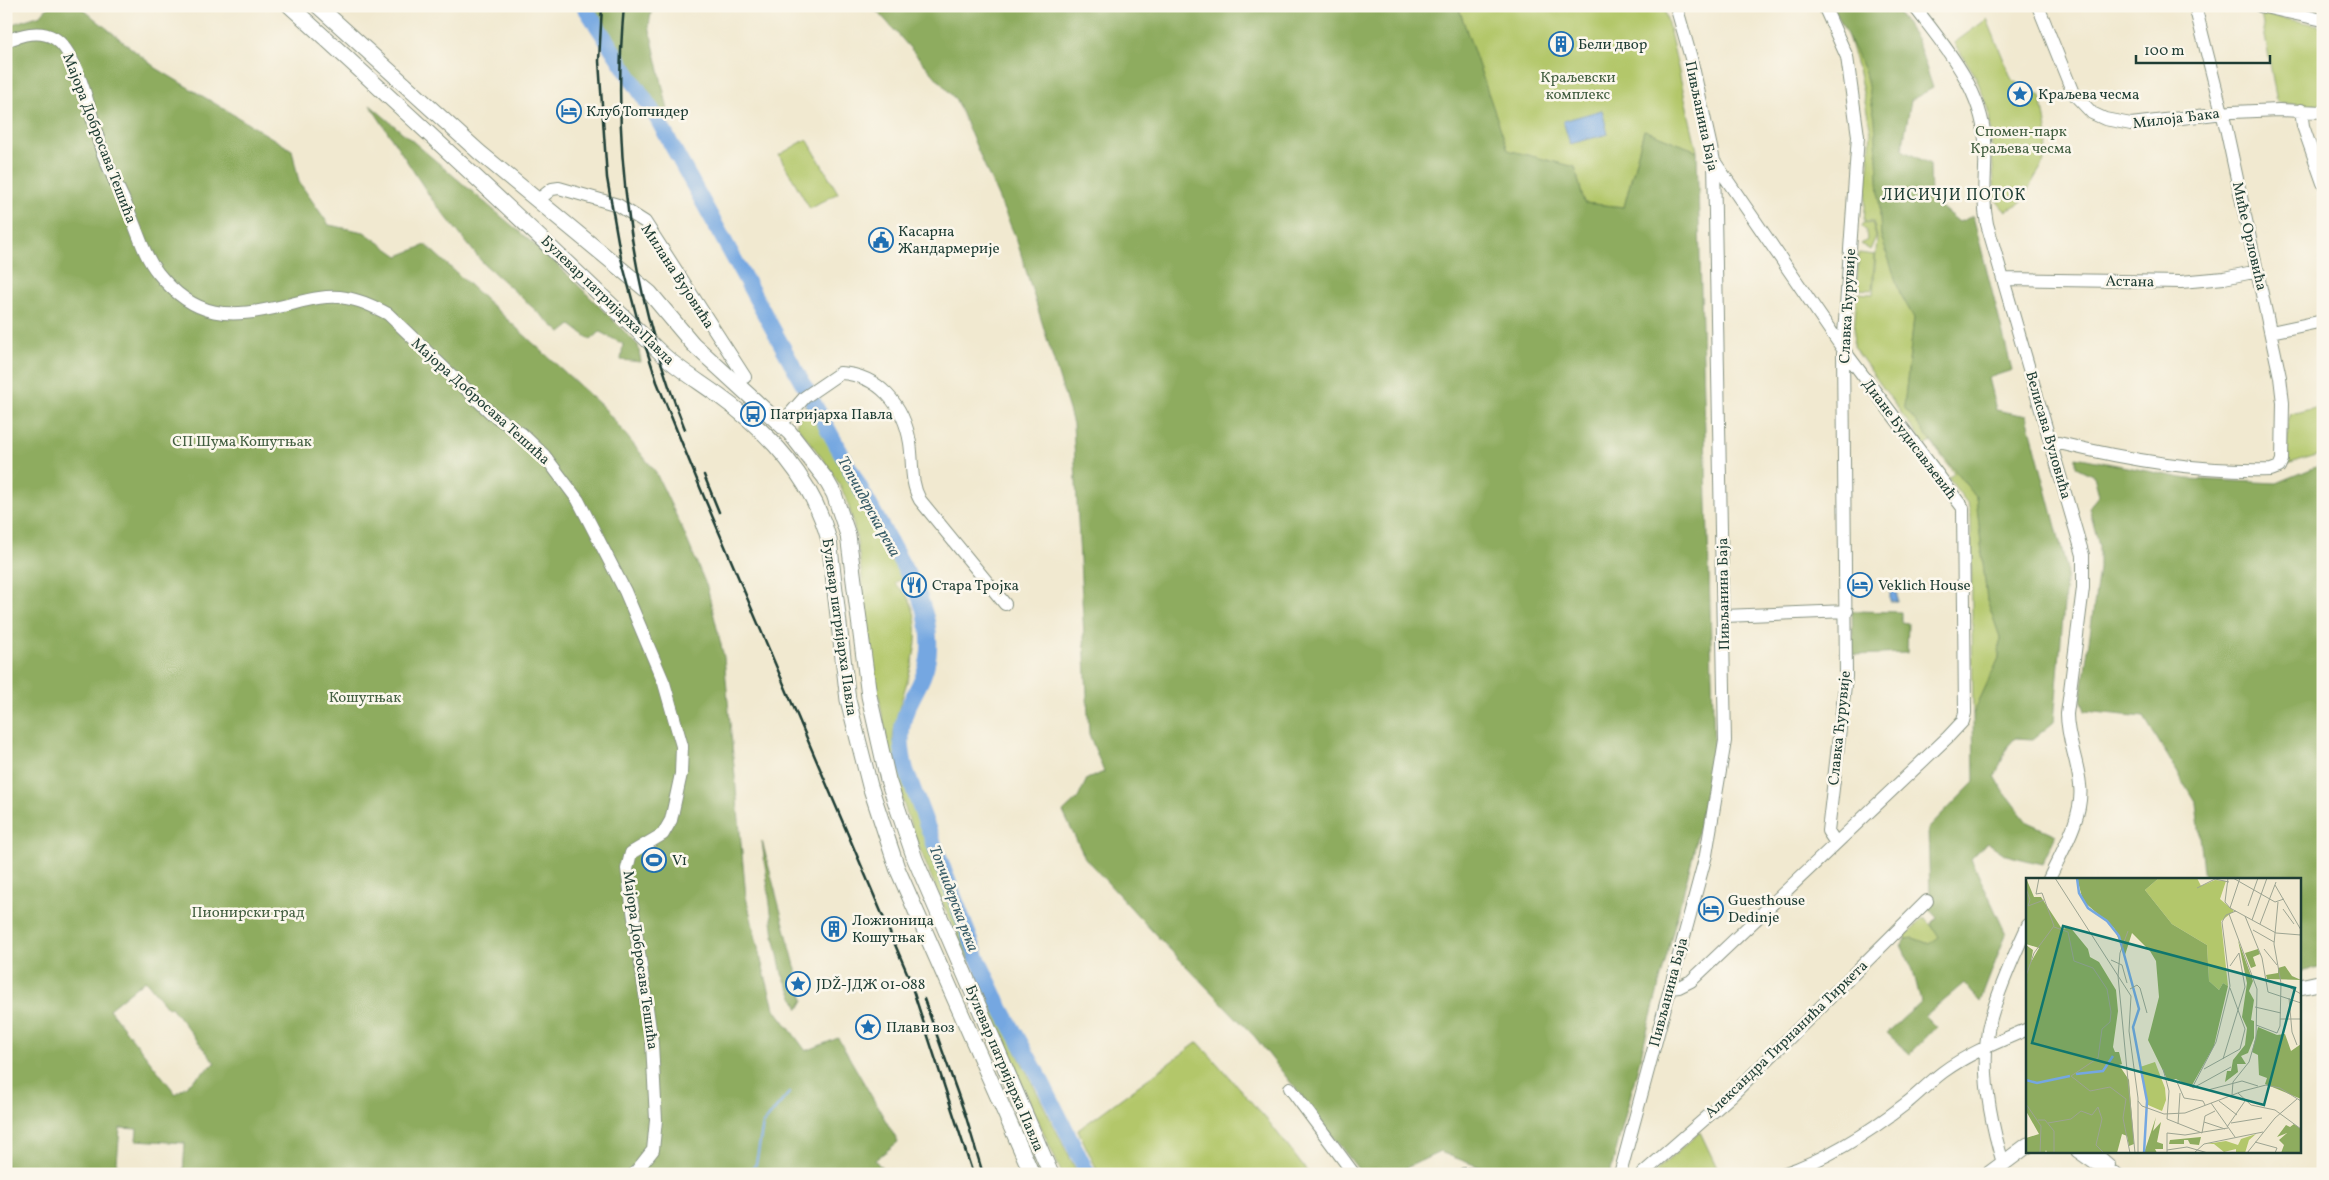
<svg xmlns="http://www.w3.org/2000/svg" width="2329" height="1180" font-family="Vollkorn,serif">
	<rect width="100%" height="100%" fill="#fbf7ec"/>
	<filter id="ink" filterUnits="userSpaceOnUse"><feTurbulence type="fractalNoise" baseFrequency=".02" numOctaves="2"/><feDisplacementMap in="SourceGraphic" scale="10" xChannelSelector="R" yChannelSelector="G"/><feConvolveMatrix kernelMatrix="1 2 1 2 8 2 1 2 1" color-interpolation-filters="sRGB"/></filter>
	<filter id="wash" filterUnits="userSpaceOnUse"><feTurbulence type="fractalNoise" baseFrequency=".0096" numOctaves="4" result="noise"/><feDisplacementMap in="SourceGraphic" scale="20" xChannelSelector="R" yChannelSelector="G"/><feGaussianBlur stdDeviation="1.12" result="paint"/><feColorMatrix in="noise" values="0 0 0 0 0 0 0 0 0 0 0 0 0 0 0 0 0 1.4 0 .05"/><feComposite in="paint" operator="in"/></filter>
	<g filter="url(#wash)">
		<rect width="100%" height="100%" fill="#f1e9d0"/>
		<path fill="#b3c76b" stroke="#698250" d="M1458,6h206l33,145 -53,-21 -20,77 -40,-4 -9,-36 -67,-16z
			M2261,14l62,12v83l-46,-7z
			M1987,19l25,61 29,16 8,45 -6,23 -23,39 -15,8 -10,-12 -6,-89 -14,-35 -21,-32z
			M1846,30l19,42 10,46 6,118 19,57 14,24 -10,90 72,90 11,103 13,37 -1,21 -26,56 -2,-198 -3,-12 -20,-26 6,-5 -23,-31 -6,4 -72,-100 4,-53 16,1 4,-57 -4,-16h-9l7,-90 -13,-62z
			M807,139l31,54 -28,16 -31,-54z
			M1872,222l4,15 -6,13 -9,-6 6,-4 -1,-9 -5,-5 2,-3z
			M1859,253l16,2 -3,35 -16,-1z
			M808,400l96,177 -9,6c5,6 12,11 15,18 20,45 -13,92 -17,138l81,220 -5,3c-30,-67 -63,-136 -79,-208 -11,-50 -18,-100 -25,-150 -4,-33 -7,-68 -17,-100 -10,-29 -33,-55 -52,-79z
			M2323,406v47l-36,11 1,-43 3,-7z
			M1922,919h4l14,18 -11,7 -16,-6 -8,1v-3z
			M982,983l96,191h-16l-83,-187z
			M1198,1042l71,80 40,52h-210l-21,-44z
			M1700,1132l20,42h-67l5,-5z"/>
		<path fill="#8eac5f" stroke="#56744a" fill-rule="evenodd" d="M49,6h30l77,62 136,82 7,32 30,43 35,7 34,24 28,-11 178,163 51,63 27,57 25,59 17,70 22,240 16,67 12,44 32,43 32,-13 60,104 -23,18 11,14h-703l2,-31 -49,-3 1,-11 -17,-1 -4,46h-110v-1148l35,-11zM145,980l23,28 3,-1 44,56 -39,31 -67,-85z
			M584,6h68l-3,20 19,84 -13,5z
			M870,6h588l50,144 67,17 9,36 40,4 20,-77 53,21 17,597 -21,107 -83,319h-99l-34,-8 -37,-14 -47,22h-31l-107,-137 -101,-104 -69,-75 -22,-46 15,-14 9,-19 17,-7 -15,-38 -16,-310 -4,-14 -53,-172 -60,-138 -76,-86z
			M1833,6h61l23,34 16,48 -22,12 -9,50 28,14 1,35 28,23 14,-6 39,154 -24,8 8,32 31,6 40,153 -13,153 -21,17 -18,-1 -7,8 -13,30 9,16 23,30 29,13 -14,29 -36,-9 -19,-13 -16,17 35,75 -26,68 -16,-19 -39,33 11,11 -26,27 -23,-21 34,-31 -8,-32 -12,-25 4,-6 8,-1 16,6 10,-7 -8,-13 6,-6 -9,-10 6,-10 -4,-3 -2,-66 46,-47 -1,-68 26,-56 1,-21 -13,-37 -11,-103 -72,-90 10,-89 -14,-25 -19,-57 -6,-118 -10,-46z
			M370,105l185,157 83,83 3,17 -20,-2 2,-16 -23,-12 -9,8 -20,-15 -10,8 -79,-71 -51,-64z
			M2076,457l112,22 89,4 46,-19v503l-23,5v-93h-95l-9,-76 -52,-86 -59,-6 -4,-12 18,-130v-23l-10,-39 10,-12 -5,-19 -18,-9z
			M1852,611l49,1v10l7,1 -1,30 -54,2z
			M762,841l42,159 -5,9 -17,-35 -8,-38z"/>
		<path fill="#75a7e1" stroke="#4a728a" d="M1602,110l6,24 -38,10 -7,-23z
			M1890,587h7v14h-7z"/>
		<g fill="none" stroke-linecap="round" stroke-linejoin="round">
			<path stroke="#75a7e1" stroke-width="2.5" d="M747,1174l9,-10 7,-40 26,-31"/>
			<path stroke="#75a7e1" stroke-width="16" d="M584,6l71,109 262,476c9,22 15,43 11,68 -3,20 -15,35 -22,53 -7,19 -5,39 0,58l71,187 24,51 39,70 48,96"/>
		</g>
	</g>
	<g filter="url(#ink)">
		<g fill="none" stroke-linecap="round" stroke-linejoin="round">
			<defs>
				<path id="minor" d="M1824,6l23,51 11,79 -15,213 3,328 -18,154 8,12
					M1914,6c31,41 67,81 71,134 2,28 -4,55 2,84l96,331v33l-16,126c0,25 11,47 13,71 4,31 -18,66 -31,94
					M2038,6l35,87 19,20 13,6 26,5 101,-12 47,-2 44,2
					M2260,6l63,14
					M6,41c15,-6 33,-12 48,-3 26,15 38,86 49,116 9,22 20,43 29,65 8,19 13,38 26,54 37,46 72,46 125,33 21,-5 42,-12 63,-8 15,2 29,9 42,16l104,100 30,20 22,21 34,45 47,91 39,92 18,63 -1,28 -10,46 -8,14 -32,19 -4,16 25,174 4,77 -3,30 -19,24
					M2301,110l2,16 20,57
					M538,200l14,-11 7,-1 59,17 27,17 100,155
					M2003,279l178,3 43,-4 34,-7
					M2271,332l52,-11
					M781,424l24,-27 35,-24c39,2 64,32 70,70 3,19 0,39 10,57l85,104
					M2051,445l8,-2c70,17 140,29 212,27l8,-3 3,-7 1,-57 -3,-26 -54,-249 -31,-122
					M1724,616l123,-5
					M1670,988l9,-1 12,-6 257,-244 15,-16 2,-8 -2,-205 -120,-159 -129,-188
					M1290,1088l64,86
					M2077,1151l17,12 23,11
					M2093,1151l16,14
					M2003,1163c-13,-43 -22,-89 -15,-133 6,-30 27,-77 40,-105
					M1464,1174h10
					M1620,1174l86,-319 19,-114 -11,-580 -23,-103 -15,-52
					M1642,1174l89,-78 196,-195
					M1783,1174c44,-15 88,-43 125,-72 12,-10 23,-21 35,-30 26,-19 55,-30 85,-43"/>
				<path id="major" d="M290,6c125,114 249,229 371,347 17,16 39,29 58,43 51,37 93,82 110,144l19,160 22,86 27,82 135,306
					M318,6l161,146 171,141 43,51 97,89 35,45 9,16 14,41 21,161 19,84 27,79 136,315
					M2300,987l23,-5
					M1989,1174l39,-29"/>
			</defs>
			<use href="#minor" stroke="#889382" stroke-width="14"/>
			<use href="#major" stroke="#889382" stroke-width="17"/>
			<use href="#minor" stroke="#fff" stroke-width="12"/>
			<use href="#major" stroke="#fff" stroke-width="15"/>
			<path stroke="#1f3d34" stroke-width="2.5" d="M602,6l-3,55 8,117 14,80 19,71 17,53 47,115 204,478 65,199
				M624,6c-13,143 7,290 61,423
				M704,475l15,37
				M924,999l42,118 17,57"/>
		</g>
	</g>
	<defs>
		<symbol id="building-ring" viewBox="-11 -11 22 22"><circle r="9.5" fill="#fbf7ec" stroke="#1f6fb2" stroke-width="1.5"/><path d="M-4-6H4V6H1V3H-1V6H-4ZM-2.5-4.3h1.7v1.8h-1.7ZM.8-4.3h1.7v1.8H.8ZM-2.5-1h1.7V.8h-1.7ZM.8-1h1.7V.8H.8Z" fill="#1f6fb2"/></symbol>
		<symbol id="sight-ring" viewBox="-11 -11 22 22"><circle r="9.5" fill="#fbf7ec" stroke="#1f6fb2" stroke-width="1.5"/><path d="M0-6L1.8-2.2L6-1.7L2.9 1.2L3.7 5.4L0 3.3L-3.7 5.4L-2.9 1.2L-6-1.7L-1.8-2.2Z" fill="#1f6fb2"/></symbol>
		<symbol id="hotel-ring" viewBox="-11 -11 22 22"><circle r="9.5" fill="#fbf7ec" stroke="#1f6fb2" stroke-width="1.5"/><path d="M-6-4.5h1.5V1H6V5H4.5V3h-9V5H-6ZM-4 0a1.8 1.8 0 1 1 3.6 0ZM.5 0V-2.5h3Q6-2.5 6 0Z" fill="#1f6fb2"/></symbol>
		<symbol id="civic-ring" viewBox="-11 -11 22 22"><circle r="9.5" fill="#fbf7ec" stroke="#1f6fb2" stroke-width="1.5"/><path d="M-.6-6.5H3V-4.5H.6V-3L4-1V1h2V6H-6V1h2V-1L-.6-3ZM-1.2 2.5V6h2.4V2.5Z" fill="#1f6fb2"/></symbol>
		<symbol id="bus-ring" viewBox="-11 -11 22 22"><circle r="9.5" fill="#fbf7ec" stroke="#1f6fb2" stroke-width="1.5"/><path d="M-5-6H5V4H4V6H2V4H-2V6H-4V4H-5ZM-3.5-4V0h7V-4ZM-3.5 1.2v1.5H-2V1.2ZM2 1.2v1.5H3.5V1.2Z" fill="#1f6fb2"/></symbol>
		<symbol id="restaurant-ring" viewBox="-11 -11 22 22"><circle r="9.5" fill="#fbf7ec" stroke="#1f6fb2" stroke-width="1.5"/><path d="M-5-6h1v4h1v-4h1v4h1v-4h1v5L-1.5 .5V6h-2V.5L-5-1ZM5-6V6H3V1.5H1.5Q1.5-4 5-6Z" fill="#1f6fb2"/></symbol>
		<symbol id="stadium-ring" viewBox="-11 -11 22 22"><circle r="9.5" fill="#fbf7ec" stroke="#1f6fb2" stroke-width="1.5"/><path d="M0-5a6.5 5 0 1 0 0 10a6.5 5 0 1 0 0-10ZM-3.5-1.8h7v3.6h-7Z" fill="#1f6fb2"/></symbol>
	</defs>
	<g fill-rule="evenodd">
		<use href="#building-ring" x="1547" y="30" width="28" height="28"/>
		<use href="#sight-ring" x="2006" y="80" width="28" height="28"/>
		<use href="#hotel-ring" x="555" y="97" width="28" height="28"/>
		<use href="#civic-ring" x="867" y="226" width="28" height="28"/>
		<use href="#bus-ring" x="739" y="400" width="28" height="28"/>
		<use href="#restaurant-ring" x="900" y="571" width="28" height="28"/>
		<use href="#hotel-ring" x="1846" y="571" width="28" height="28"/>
		<use href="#stadium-ring" x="640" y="846" width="28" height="28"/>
		<use href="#hotel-ring" x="1697" y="895" width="28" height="28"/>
		<use href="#building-ring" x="820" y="915" width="28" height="28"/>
		<use href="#sight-ring" x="784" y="970" width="28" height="28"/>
		<use href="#sight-ring" x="854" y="1013" width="28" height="28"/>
	</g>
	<g text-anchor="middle" stroke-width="5" stroke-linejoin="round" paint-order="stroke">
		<g font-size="15" fill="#1f3d34" stroke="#fbf7ec" text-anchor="start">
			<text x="1578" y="49">Бели двор</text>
			<text x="2038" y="99">Краљева чесма</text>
			<text x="586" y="116">Клуб Топчидер</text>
			<text x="898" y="236">Касарна<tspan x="898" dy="17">Жандармерије</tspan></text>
			<text x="770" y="419">Патријарха Павла</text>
			<text x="932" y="590">Стара Тројка</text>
			<text x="1878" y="590">Veklich House</text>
			<text x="672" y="865">V1</text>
			<text x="1728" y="905">Guesthouse<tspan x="1728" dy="17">Dedinje</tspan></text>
			<text x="852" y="925">Ложионица<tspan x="852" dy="17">Кошутњак</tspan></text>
			<text x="816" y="989">JDŽ-JДЖ 01-088</text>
			<text x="886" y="1032">Плави воз</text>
		</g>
		<g font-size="15" fill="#446042" stroke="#fbf7ec">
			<text x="1578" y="82">Краљевски<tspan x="1578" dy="17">комплекс</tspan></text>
			<text x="2021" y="136">Спомен-парк<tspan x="2021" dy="17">Краљева чесма</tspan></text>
			<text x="242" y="446">СП Шума Кошутњак</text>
			<text x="365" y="702">Кошутњак</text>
			<text x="248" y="917">Пионирски град</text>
		</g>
		<g font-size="15" fill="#1f3d34" stroke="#fbf7ec">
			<text transform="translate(1702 116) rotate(78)" y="5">Пивљанина Баја</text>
			<text transform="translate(2176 118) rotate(-7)" y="5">Милоја Ђака</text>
			<text transform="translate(100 138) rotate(69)" y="5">Мајора Добросава Тешића</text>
			<text transform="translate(2250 236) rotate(77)" y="5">Миће Орловића</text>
			<text transform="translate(678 276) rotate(57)" y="5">Милана Вујовића</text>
			<text transform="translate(2130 281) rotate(1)" y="5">Астана</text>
			<text transform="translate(608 300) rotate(44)" y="5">Булевар патријарха Павла</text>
			<text transform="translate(1847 306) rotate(-87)" y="5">Славка Ћурувије</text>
			<text transform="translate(481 401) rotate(42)" y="5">Мајора Добросава Тешића</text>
			<text transform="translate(2049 435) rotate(74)" y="5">Велисава Вуловића</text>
			<text transform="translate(1910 439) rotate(53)" y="5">Диане Будисављевић</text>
			<text transform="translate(1723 594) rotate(-91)" y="5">Пивљанина Баја</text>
			<text transform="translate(840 627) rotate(82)" y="5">Булевар патријарха Павла</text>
			<text transform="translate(1839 728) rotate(-84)" y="5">Славка Ћурувије</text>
			<text transform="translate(641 960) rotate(82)" y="5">Мајора Добросава Тешића</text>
			<text transform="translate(1668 992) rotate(-75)" y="5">Пивљанина Баја</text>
			<text transform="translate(1786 1039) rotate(-44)" y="5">Александра Тирнанића Тиркета</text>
			<text transform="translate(1005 1068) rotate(67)" y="5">Булевар патријарха Павла</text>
		</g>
		<g font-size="16" letter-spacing="1" fill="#1f3d34" stroke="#fbf7ec">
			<text x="1954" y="200">ЛИСИЧЈИ ПОТОК</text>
		</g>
		<g font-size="16" font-style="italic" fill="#395d68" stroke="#fbf7ec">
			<text transform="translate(870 506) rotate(61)" y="6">Топчидерска река</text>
			<text transform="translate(955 898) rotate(69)" y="6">Топчидерска река</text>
		</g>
	</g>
	<g transform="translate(2026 878)">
		<rect width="275" height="275" fill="#f1e9d0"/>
		<path d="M133,0h38l4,8 14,-6 11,1 -6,18 14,12 -13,10 7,65 -5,-3 -4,7 -10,-9 -2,-36 -35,-21 -27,-34zM129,184l10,26 1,12 -4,11 -14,-6 -8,-38zM230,256l-7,6 -4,13h-9v-4l-12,3 -10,-8h-8l20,-3 12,4 3,-6z" fill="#b3c76b"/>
		<path d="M0,0l8,19h7l21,32 8,-2 18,22 2,8 9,5 17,28 2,21 -5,36 2,5h4l3,12 -3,1 10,15 5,64 -5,2 -2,-10 -5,-2 -5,19h-70l-1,-3 -1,3h-19v-15l13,-4 -13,-23v-166l7,5 -2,12 8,-14 -13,-4zM51,0h82l-14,12 27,34 35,21 2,36 10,9 4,-7 5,3 -14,60 -23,41 -15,-8 -8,2 -20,-41 11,-43 -3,-36 -6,-10 -18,-18 -7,22 -11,-27 -31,-27zM212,62l15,41 -4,10 5,9 -3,20 3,1v17l-6,15 -7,3 5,8h-9l1,8 -13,10 2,-11h4l2,-11 12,-15 2,-17 -5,-11 5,-34zM232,71l2,5 -7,3 3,9 -5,2 -6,-15zM259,88l7,10 9,4 -34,-1 -1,-4 12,-2v-5zM232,149l19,8 8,-1 6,17 10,-7v55l-36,-15 2,-6 -8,-3 -1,-20 -6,-3zM130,239l-3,14 8,-9 -4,20 6,2v5h-8l2,4h-13zM268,246l7,5v24h-20l3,-8 -5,-5 8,-7 -10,4 9,-12 4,2zM175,259l-2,8 -9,-1 -2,-4h-4v4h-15l1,-4z" fill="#8eac5f"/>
		<path fill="none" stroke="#75a7e1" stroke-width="2.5" d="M51,0l2,15 9,15 19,13 12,15 20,73 -6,18 14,74 -3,52M50,196l27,-3 10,-15M0,202l11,3 14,-3M25,202l19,-4"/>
		<path fill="none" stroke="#9da492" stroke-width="1" d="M29,0l76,118 -2,35 9,67v55M207,0l42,24 9,-3M249,7l26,45M0,10l4,12 -2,6 16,-6M171,10l18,-9 14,3M199,24l5,6 46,25 25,2M199,24l3,-24M222,28l10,-28M204,30l10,-30M257,31l11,15M203,36l28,75 -1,49 -7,24 -16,20 -1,13M219,38l17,42 6,34 33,11M226,42l15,-42M234,46l16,-42M28,49l14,5 6,29 19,7 14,21 4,23 -1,10 -8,7 -4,29 -27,18 19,15 20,-4 16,12 -3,19 7,35M227,52l21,12M102,53l-8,22 -2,23 17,177M238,71l13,16M85,82l11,5 5,18M204,88l9,-13M0,98l8,-23 20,-27 -12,-33 -6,1 3,-16M256,105l19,11M104,111l7,-4 3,3 7,25M263,120l3,34 5,13M229,129l26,6M254,141h21M230,147l21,8 3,-7 1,-43 -7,-39 4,-42M197,181l22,-72 -6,-34M137,191l6,22 -2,28 35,14 3,-17 10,-5M178,191l36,-20 5,-20 -15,-41M151,204l31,8 34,-9 16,5M151,204l7,16 19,3 2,4M166,210l24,-46 14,-56 -8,-64 4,-7 10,-4M167,210l38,-21M212,215l13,12 24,5 26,19M112,223l4,5 22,8 21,-1 58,-22 23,-6 14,3 21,13M193,223l18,14M185,225l24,34M0,226l15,22 -1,27M12,242h7l9,11v22M178,244l21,7M22,245l23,-4 10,-8 11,4 6,-8 4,12 -6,26 8,8M205,245l31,-5M152,246l2,-31M201,249l18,-26M229,264l22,6 -2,5M141,272l20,-3 21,6M141,275v-20l18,2 43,-7M168,275l10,-9 59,-12M221,275l28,-35 22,-19"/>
		<path fill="#0f766e" fill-opacity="0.15" stroke="#0f766e" stroke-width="2.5" d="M37,48l232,62 -31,117 -232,-62z"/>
		<rect width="275" height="275" fill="none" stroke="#1f3d34" stroke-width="2.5"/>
	</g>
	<rect width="2329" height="1180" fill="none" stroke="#fbf7ec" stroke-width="25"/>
	<path d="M2136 55v8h134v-8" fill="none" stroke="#1f3d34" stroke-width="2.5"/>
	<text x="2144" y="55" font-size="15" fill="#1f3d34" stroke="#fbf7ec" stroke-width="4" paint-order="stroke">100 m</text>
</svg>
